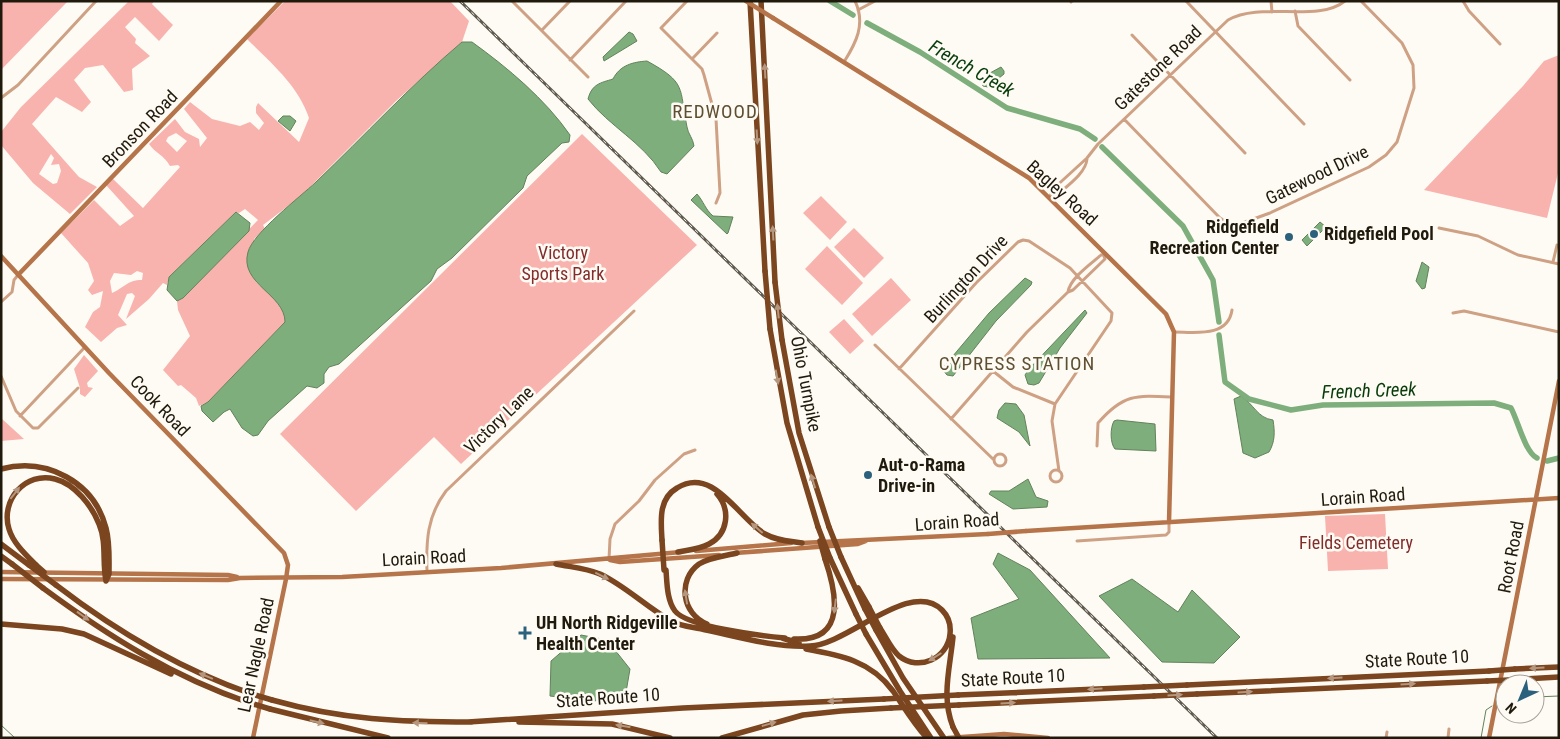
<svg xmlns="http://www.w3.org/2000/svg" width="1560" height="739" font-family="'Roboto Condensed',sans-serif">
	<rect width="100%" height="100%" fill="#fefbf4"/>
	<path fill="#f8b3ae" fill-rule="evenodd" d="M1,1h67l-67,69z
		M129,1h25l-2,3 21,21 -14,16 -24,-24 -10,10 11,12 -1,4 15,13 -18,13 1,21 -9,2 -21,-27 -18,3 -11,12 17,22 -9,10 -26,-15 -24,27 47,53 18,10 -27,27 -37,-31 -32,-38v-13l20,-25zM51,154l3,4 -3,7 8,-1 2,7 -4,12 -4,1 -14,-10z
		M285,1h165l19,20 -7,21 -66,59 -96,96 -37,28 2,4 -11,10 2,43c12,11 29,22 29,40l-77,80 -9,4 -3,-8 -15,-13 -3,1 -15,-16 27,-34 -12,-26 -1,-9 6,-4 75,-77 -13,-11 -6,4 -3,-1 -67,65 -2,8 -4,-2 -14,16 -23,20 9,-23 -3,-3 -5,1 -9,21 9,10 -10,3 -16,14 -16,-15 8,-15 7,-5 3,-16 -11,4 -4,-5 6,-9 -6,-18 -27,-30 33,-33 26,26 14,-10 -28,-31 7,-6 30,29 37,-41 -2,-2 -8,1c-6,-11 -15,-13 -21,-22l26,-25 10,13 14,7 1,8 7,-9 -23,-29 6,-7 22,17 28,7 10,-4 9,8 5,-7 -8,-10v-6l2,-4 41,39 10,-24c-11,-33 -38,-55 -62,-79zM176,133l11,8 -10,11 -11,-11 2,-4zM137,271l6,2 -1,7c-15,0 -18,8 -30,13l-2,-12 4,-8 17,2z
		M1559,55v114l-12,49 -123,-28 99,-104 21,-25z
		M582,134l115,111 -236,219 -27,-27 -78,74 -76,-77z
		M821,196l26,26 -17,18 -27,-27z
		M854,228l30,30 -20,20 -30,-31z
		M827,246l36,37 -21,22 -37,-36z
		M891,278l20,22 -39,36 -20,-22z
		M844,319l20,22 -14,13 -21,-22z
		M84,355l14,16 -11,12 1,4 5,1 -8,9 -5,-3v-6l-6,-19z
		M1,418l23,21 -23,2z
		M1385,514l3,55 -60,2 -3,-55z"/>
	<path fill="#7eae7c" stroke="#62825b" d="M629,32l4,2 4,7 -33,20 -1,-4z
		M462,42h10c36,26 73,57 98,93l-1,7 -7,1 -35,33 -4,12 -71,70 -15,11 -6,12 -92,83 -10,3 -5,7v9l-7,5 -10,-2 -39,35 -10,14 -5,1 -11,-8 -12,-19 -6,3 -11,10 -11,-11 -1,-5 7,-4 77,-80c0,-28 -46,-38 -37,-70 5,-19 52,-55 68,-70 49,-47 94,-96 146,-140z
		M647,61c40,22 32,26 40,66 1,7 6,11 7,19l-27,28 -6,-2c-19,-30 -52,-46 -73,-73 4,-15 12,-16 25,-20 7,-14 20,-17 34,-18z
		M1001,67l3,4v3l-16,13 -5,-1 -1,-3 8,-10z
		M283,116h7l6,5 -6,10 -12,-10z
		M697,194c7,8 8,15 16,22l20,1 -5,16 -1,1 -36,-34z
		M236,212l14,11 -1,8 -66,67 -6,3 -10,-11 2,-13z
		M1320,222l6,5 -19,19 -5,-6z
		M1422,262l7,5 -4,21 -3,1 -6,-8z
		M1025,278l7,4 -1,3 -35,36 -43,55 -6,-1 -5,-6 47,-56z
		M1085,310l2,3 -27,35 -21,35 -5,2 -6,-1 -3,-9 4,-6z
		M1241,396c13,8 16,22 32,24 2,12 2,22 -4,32l-14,6 -12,-5 -9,-54z
		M1005,403l11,1 8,11 6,31 -11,-14 -22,-14 2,-8z
		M1117,420l38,4 1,27 -41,-2c-5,-6 -5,-21 -1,-28z
		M1028,479l8,18 12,4 -1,6 -34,2 -24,-15 2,-3h18z
		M998,553l32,17 80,88 -132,1 -7,-41 48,-19 -26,-35z
		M1132,579l46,33 14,-22 48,47 -26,26 -52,-1 -63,-66z
		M581,635l26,5 23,29 -5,29 -33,3 -42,-5 1,-35z"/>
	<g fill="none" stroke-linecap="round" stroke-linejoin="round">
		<path stroke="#62825b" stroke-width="1" d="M1535,697l24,-1
			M1499,705l6,-2
			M1,725l14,13
			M1481,738l5,-28 6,-4"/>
		<path stroke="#7eae7c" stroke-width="5.5" d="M830,1l23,14
			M867,23l53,29 87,56 73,21 15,10
			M1102,147l81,79 30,54 6,42
			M1219,335l6,47 24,17 42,11 32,-5 171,-2 17,5c7,13 14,44 26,50
			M1547,461l12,-3"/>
		<path stroke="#cea185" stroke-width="3" d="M512,1l76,76
			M687,1l-26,27 41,41 2,6 12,44 4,74 -4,10
			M1186,1l118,123
			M1271,1l1,11
			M1463,1l6,10 31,33
			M1071,2l1,-1
			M858,10l17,-9
			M1295,11l3,15 52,54
			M542,30l28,-29
			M1132,35l113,118
			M692,59l25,-26
			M570,60l56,-59
			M844,62c12,-19 22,-38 11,-61
			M1,98l17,-13 78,-84
			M1124,119l96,99 14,8 36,-13 99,-46 17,-12 11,-13 17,-54 -1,-23 -11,-22 -41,-42
			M1052,195h5c10,-9 29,-22 30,-36
			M1050,197l2,-7 35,-32 11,-14 130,-124c33,-19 90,3 117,-19
			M1439,228l39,8 40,19 41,9
			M1104,256l1,3 -32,31 -5,2c2,-14 23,-28 33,-37l5,-1
			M1553,262l4,-17
			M1,302l11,-10 2,-12 4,-5
			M1453,313l11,-2 95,21
			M1174,332c20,0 54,6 58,-22
			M875,345l119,115
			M899,369l77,-86 42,-41 5,-2 6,1 41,27 42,45 -1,8 -56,83 -3,17 7,50
			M993,371l20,16 42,17
			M1,376l15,35 17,17h5l40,-40
			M20,416l65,-69
			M951,419l76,-87 41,-40
			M1097,446l1,-23c25,-29 38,-28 74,-26
			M994 460a6 6 0 1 1 12 0a6 6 0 1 1-12 0Z
			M1050 476a6 6 0 1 1 12 0a6 6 0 1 1-12 0Z
			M1077,541l89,-6 3,-3v-10
			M609,559l1,-20 5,-15 24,-23 16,-21 29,-26 11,-4
			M427,572c-1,-31 0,-56 19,-81l188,-180
			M1386,738l1,-6
			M1448,738l1,-9"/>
		<path stroke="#b57449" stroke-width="4.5" d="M773,18l256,160 137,136 8,18 -5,190
			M1,256l108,117 175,180 4,12 -2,14 -33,159
			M18,275l263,-274
			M1026,531l533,-33
			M801,543l187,-9
			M696,551l95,-8
			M735,553l123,-9 8,-3
			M610,560l10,2 99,-7
			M1,572l227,3 9,2
			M1,579l227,1 12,-2 102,-1 159,-9 180,-16
			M948,738l56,-4 44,4
			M1489,738l70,-357"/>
		<path stroke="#7a451f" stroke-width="5.5" d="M750,1l15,270
			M761,1l14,281
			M770,329l17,94 31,104
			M782,340l17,93 30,94
			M1,469c46,-12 93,13 105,59 4,15 3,31 3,46l-3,7
			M662,540c-1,-19 -4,-41 15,-52 36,-23 62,31 88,46 12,7 25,7 37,9
			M1,544l28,21
			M678,552c10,-2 22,-3 31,-8 19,-10 22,-34 8,-50
			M1,556l11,8
			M841,557l24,52
			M830,558l26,56
			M556,564c14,3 30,4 44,10 26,12 47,34 73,48 10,5 22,5 33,8 33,7 70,18 104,16 37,-1 101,-68 132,-36 6,6 9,15 8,24 -2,24 -31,38 -51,22 -8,-7 -13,-19 -19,-28
			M36,565c-10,-10 -23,-22 -27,-36 -9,-29 17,-58 46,-50 20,5 37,27 44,45 8,19 3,38 7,57
			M666,570c1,14 1,30 9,41 12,16 88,25 110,27
			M56,585c60,46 123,84 196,109
			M43,588c65,48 130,89 207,115
			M858,588l11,19
			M1,624l61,5 22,5 87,40
			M707,624c-25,-10 -30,-44 -8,-60 11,-7 26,-8 38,-11
			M876,630l27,48 41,60
			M866,634l34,57 31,47
			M953,637c-3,31 -12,60 0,90
			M782,638l17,5
			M794,639c54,3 42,-48 31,-80
			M806,649c34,6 65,12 87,42 11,16 21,33 34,47
			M1515,669l44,-2
			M1509,680l50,-3
			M1187,685l302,-14
			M1197,694l290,-13
			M958,695l186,-8
			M272,700c71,20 128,22 200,22
			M959,705l195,-9
			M270,709l118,29
			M468,722l215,-14 201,-9
			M519,722l93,2 58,14
			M722,738l81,-23 38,-4 50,-3"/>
		<defs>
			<path id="rail" d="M460,1l757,737"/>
		</defs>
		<use href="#rail" stroke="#5f5a4f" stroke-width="3"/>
		<use href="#rail" stroke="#fefbf4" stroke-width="1" stroke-dasharray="4" stroke-linecap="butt"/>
		<path stroke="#b57449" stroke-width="4.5" d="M746,1l27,17
			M988,534l38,-3"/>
		<path stroke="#7a451f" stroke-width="5.5" d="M765,271l5,58
			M775,282l7,58
			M818,527l12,31
			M829,527l12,30
			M662,540l2,30
			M820,541l5,18
			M12,564l31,24
			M29,565l27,20
			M36,565l8,7
			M869,607l11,21
			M865,609l11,21
			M856,614l10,20
			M1489,671l26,-2
			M1487,681l22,-1
			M1144,687l43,-2
			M252,694l20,6
			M1154,696l43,-2
			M884,699l74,-4
			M250,703l20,6
			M891,708l68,-3
			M953,727l6,11"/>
	</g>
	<defs><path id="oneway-solid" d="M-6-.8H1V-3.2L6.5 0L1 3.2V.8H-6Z" transform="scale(1.25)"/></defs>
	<g fill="#b5977f">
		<use href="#oneway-solid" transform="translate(765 71) rotate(-93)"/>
		<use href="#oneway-solid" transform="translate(757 137) rotate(87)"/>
		<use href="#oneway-solid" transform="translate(773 233) rotate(-93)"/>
		<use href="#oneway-solid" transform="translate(778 311) rotate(-96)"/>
		<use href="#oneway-solid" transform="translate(777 377) rotate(80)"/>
		<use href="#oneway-solid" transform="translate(813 481) rotate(-107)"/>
		<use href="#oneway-solid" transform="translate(15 493) rotate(-52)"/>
		<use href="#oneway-solid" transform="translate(757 528) rotate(-139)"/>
		<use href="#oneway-solid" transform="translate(602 576) rotate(26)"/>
		<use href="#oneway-solid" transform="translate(686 597) rotate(-99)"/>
		<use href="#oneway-solid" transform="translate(835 606) rotate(97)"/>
		<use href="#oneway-solid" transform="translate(83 616) rotate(36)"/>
		<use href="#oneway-solid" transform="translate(935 657) rotate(148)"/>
		<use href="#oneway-solid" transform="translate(1537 668) rotate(177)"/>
		<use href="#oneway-solid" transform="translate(206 676) rotate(-157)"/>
		<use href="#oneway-solid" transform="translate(1335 678) rotate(177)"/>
		<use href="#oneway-solid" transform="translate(1408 684) rotate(-3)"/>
		<use href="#oneway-solid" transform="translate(1095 689) rotate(177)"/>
		<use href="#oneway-solid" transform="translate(1245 692) rotate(-3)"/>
		<use href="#oneway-solid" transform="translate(1175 695) rotate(-3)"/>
		<use href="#oneway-solid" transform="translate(835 701) rotate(177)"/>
		<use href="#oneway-solid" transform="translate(1008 703) rotate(-3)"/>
		<use href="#oneway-solid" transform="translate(317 722) rotate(13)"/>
		<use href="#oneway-solid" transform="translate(420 723) rotate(-179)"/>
		<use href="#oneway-solid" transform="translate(769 724) rotate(-16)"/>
		<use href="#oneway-solid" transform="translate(623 726) rotate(-171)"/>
	</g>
	<g fill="#2b617c" stroke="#fefbf4" stroke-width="2">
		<circle cx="1314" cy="234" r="5"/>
		<circle cx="1289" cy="237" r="5"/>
		<circle cx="868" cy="475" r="5"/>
		<path d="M522.5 625.5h5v5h5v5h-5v5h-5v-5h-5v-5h5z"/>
	</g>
	<g text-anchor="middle" stroke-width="5" stroke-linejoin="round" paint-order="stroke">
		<g font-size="18" fill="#201a0d" stroke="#fefbf4">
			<text transform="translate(1158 68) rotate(-44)" y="6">Gatestone Road</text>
			<text transform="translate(140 129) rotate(-46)" y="6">Bronson Road</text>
			<text transform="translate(1317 175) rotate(-26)" y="6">Gatewood Drive</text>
			<text transform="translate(1062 193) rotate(42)" y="6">Bagley Road</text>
			<text transform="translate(966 279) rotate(-47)" y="6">Burlington Drive</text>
			<text transform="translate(806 384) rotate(79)" y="6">Ohio Turnpike</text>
			<text transform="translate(160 406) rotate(46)" y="6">Cook Road</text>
			<text transform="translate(499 420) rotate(-44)" y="6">Victory Lane</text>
			<text transform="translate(1363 497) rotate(-4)" y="6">Lorain Road</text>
			<text transform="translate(957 522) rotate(-4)" y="6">Lorain Road</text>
			<text transform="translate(1511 557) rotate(-79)" y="6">Root Road</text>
			<text transform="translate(424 558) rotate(-3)" y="6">Lorain Road</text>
			<text transform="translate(256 655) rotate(-78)" y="6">Lear Nagle Road</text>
			<text transform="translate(1417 659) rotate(-3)" y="6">State Route 10</text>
			<text transform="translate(1013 678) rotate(-3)" y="6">State Route 10</text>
			<text transform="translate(608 698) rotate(-4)" y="6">State Route 10</text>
		</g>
		<g font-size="18" font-weight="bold" fill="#201a0d" stroke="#fefbf4" text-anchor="start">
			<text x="1279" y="233" text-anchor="end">Ridgefield<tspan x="1279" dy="21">Recreation Center</tspan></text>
			<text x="1324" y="240">Ridgefield Pool</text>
			<text x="878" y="471">Aut-o-Rama<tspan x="878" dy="21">Drive-in</tspan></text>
			<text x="536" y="629">UH North Ridgeville<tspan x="536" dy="21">Health Center</tspan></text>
		</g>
		<g font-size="18" fill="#822c2c" stroke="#fefbf4">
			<text x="563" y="259">Victory<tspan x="563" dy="21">Sports Park</tspan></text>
			<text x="1356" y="549">Fields Cemetery</text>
		</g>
		<g font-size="19" font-style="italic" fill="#073c0a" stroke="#fefbf4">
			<text transform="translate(972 68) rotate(30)" y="7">French Creek</text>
			<text transform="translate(1369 390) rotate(-2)" y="7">French Creek</text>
		</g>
		<g font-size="19" letter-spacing="1" fill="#5e4f31" stroke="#fefbf4">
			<text x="715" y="118">REDWOOD</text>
			<text x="1017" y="370">CYPRESS STATION</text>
		</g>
	</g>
	<rect width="1560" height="739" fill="none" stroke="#201a0d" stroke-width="5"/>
	<g transform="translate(1520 699) rotate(224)"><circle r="24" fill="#fefbf4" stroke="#a5a198"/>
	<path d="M0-4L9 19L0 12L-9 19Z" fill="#2b617c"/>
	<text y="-8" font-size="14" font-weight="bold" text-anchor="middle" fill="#201a0d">N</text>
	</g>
</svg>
